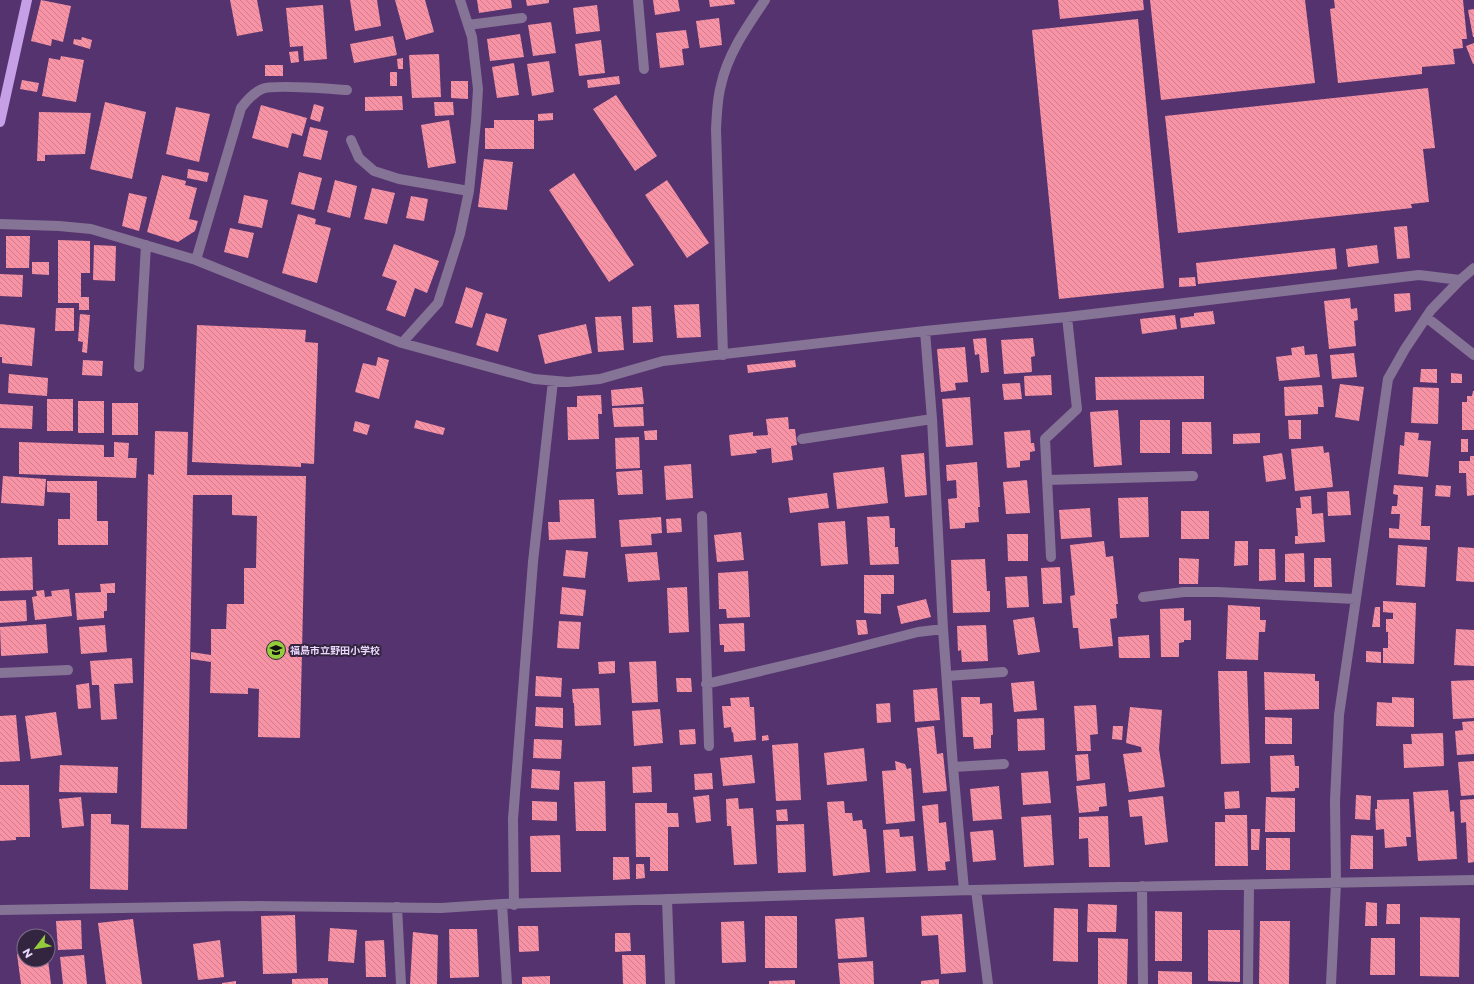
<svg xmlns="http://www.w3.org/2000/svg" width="1474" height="984" font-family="Montserrat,'Noto Sans JP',sans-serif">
	<defs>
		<pattern id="building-back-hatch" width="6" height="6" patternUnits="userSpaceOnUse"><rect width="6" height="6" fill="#f893a5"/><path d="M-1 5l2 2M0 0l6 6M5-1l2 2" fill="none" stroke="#cc7e8f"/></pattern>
	</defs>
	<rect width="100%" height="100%" fill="#55336f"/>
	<path fill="url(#building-back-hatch)" d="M41,0l30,6 -8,36 -11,-3 -1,7 -20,-5z
		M230,0h27l6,31 -26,5z
		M350,0h27l4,26 -26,5z
		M395,0h30l9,32 -28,8z
		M477,0h34l1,8 -33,5z
		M526,0h23v3l-22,3z
		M653,0h25l2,11 -25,4z
		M709,0h25l1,4 -25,3z
		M1058,0h85l1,10 -84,9z
		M1150,0h155l10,83 -154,17z
		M1334,0h129l4,39h-5l1,9 -10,1 2,15 -33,3v7l-84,9 -8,-74 5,-1z
		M323,5l4,54 -23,2 -1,-15 -13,1 -4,-39z
		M597,5l3,26 -24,3 -3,-26z
		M1474,9v28h-1l-5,-27z
		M719,18l3,27 -22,3 -4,-27z
		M1138,19l26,269 -105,11 -27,-269z
		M551,22l5,31 -23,3 -5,-31z
		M686,30l3,18 -7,1 2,16 -24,3 -4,-35z
		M520,34l4,23 -34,4 -3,-22z
		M393,36l4,19 -43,8 -4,-19z
		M82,37l10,3 -2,9 -17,-5 1,-5 7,1z
		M601,40l4,33 -26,3 -4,-32z
		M1474,43v21h-1l-7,-18z
		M298,51l1,11 -8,1 -2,-11z
		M439,54l2,43 -29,1 -3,-43z
		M61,56l23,4 -8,42 -34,-6 7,-38 11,2z
		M403,58v11h-5l-1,-10z
		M549,61l5,31 -22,4 -5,-32z
		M514,63l5,32 -22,3 -5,-31z
		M265,65h18v11h-18z
		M390,72h7v14h-7z
		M619,76l1,8 -32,4 -1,-8z
		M22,80l17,3 -2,9 -17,-3z
		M451,81h17v18l-17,-1z
		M1428,88l7,60 -12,1 6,53 -18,2 1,4 -234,25 -13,-117z
		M616,95l41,61 -22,15 -42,-62z
		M402,96l1,14 -38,1v-14z
		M105,102l41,10 -14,67 -42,-10z
		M434,102h19l1,13 -19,1z
		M314,104l10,3 -4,15 -10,-3z
		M261,105l46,13 -5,18 -10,-3 -4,15 -36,-10z
		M176,107l34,7 -11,48 -33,-8z
		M39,112l52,1 -6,41 -40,1v6h-8z
		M553,113v7l-15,1v-7z
		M449,120l7,43 -28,5 -7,-43z
		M494,120h40v29h-49v-21h9z
		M310,127l18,4 -7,29 -18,-4z
		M484,159l29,3 -6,48 -29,-3z
		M188,169l21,4 -2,9 -20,-4z
		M299,172l23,6 -8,32 -23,-6z
		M574,173l60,92 -25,17 -60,-92z
		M162,175l24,6 -1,4 12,3 -8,31 9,2 -3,10 -17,11 -31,-10z
		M335,180l22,6 -7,32 -23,-6z
		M667,180l42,63 -22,15 -42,-63z
		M372,188l23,5 -8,31 -23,-5z
		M129,193l18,4 -8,34 -17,-5z
		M244,195l24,5 -6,28 -24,-5z
		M411,196l17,3 -4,22 -18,-3z
		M298,214l18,5 -1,5 16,4 -14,55 -35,-10z
		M1407,226l3,32 -13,1 -3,-32z
		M230,228l24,5 -6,25 -24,-6z
		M6,236h24l-1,32h-23z
		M58,240l32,1v32h-9v24h8v13h-10v-7h-21z
		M394,244l45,17 -12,32 -12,-5 -10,29 -19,-7 11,-29 -15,-5z
		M94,245l22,1 -1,35 -22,-1z
		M1377,245l2,18 -31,4 -2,-18z
		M1335,248l2,21 -139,15 -2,-21z
		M32,262h17v13l-17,-1z
		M0,274l23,1 -1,22 -22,-1z
		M1195,277l1,9 -17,1v-9z
		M466,287l17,6 -11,35 -17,-5z
		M1410,293l1,17 -16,2 -1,-18z
		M1350,298l1,11 6,-1 1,12 -4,1 2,25 -27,3 -5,-48z
		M699,304l2,33 -24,1 -3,-33z
		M651,306l2,36 -20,1 -1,-36z
		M56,308h18v23h-19z
		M1213,311l2,13 -34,4 -1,-10 14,-2v-3z
		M486,313l21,6 -9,33 -22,-7z
		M80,314l10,1 -3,38 -5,-1 1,-10 -5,-1z
		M1175,315l2,14 -35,5 -2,-15z
		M621,316l3,34 -26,2 -3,-35z
		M0,324l35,4 -3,38 -30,-3v-6h-2z
		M586,324l6,29 -47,11 -7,-29z
		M197,325l109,5 -1,12 13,1 -4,121 -13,-1v4l-109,-5z
		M986,338l3,34 -8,1 -2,-19 -4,1 -2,-16z
		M1033,338l2,18 -4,1 1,15 -28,2 -3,-34z
		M1304,346l1,9 12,-1 3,23 -41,4 -3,-24 16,-2 -1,-7z
		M965,347l3,35 -13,1 1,7 -15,2 -4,-43z
		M1354,353l3,24 -25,2 -2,-24z
		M378,357l11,3 -10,39 -24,-7 8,-29 13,3z
		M83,360l20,1 -1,15 -20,-1z
		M795,360l1,7 -48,6 -1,-8z
		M1421,369h16v14l-17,-1z
		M1451,373l11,1v9h-11z
		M9,374l39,4 -1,18 -39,-3z
		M1051,375l1,20 -27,1 -1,-20z
		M1204,376v23l-108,1 -1,-23z
		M1020,383l2,16 -18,1 -2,-16z
		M1340,384l24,3 -5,34 -24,-4z
		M1322,385l2,22h-6v7l-33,2 -1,-29z
		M642,387l2,17 -32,2 -1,-16z
		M1413,387l26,1 -1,36 -27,-1z
		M1473,391h1v39h-12v-28h5v-6h5z
		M601,395l1,19h-4l1,25 -31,1 -1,-33h10v-11z
		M970,397l3,48 -27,2 -4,-48z
		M47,399h26v32h-26z
		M78,401h26v32h-26z
		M112,403h26v32h-26z
		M0,404l33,2 -1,23 -32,-1z
		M643,407l1,19 -30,1 -2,-19z
		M1118,410l4,55 -28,2 -4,-55z
		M788,417l1,12h6l2,16 -6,1 2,14 -21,3 -1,-15 -15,2 1,3 -26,3 -2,-21 24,-3v4l15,-1 -2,-16z
		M416,420l29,8 -2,7 -29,-7z
		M1140,420h30v33h-30z
		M1288,420h13v19h-12z
		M355,421l15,4 -3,10 -14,-4z
		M1182,422h29l1,32h-30z
		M657,430v10h-12l-1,-9z
		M1030,430l1,13h3l1,8 -5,1v8l-10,1v6l-13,1 -3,-36z
		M155,431l33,1 -1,43 119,1 -6,262 -42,-1 1,-48 -11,-1v6l-38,-1 1,-31 -20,-3v-7l20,3v-26h15l1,-25h17v-36h12l1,-52 -25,-1v-20h-39l-6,334 -46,-1 7,-354 6,1z
		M1405,432l14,1 -1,7 13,1 -3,36 -30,-3 2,-29 4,1z
		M1260,433v10l-27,1v-10z
		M639,437l1,31 -24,1 -1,-31z
		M1461,439h7v13h-7z
		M19,442l85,3v12h10v-15l15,1 -1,15h9l-1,20 -117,-4z
		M1323,446l1,7 5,-1 4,35 -38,4 -4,-42z
		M924,453l3,42 -22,2 -4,-42z
		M1282,453l4,26 -20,3 -3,-26z
		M1470,456h4v39l-7,1 -1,-23h-7v-12h11z
		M977,462l3,45h-2l1,15 -14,1v5l-15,1 -2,-30 9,-1 -1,-18 -9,1 -1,-16z
		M691,464l2,34 -27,2 -2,-34z
		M884,467l4,36 -51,6 -4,-36z
		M642,470l1,24 -25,1 -2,-23z
		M3,476l43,3 -2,27 -43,-3z
		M1027,480l3,33 -24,1 -3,-32z
		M47,481h50v40h11v24h-50v-26h12v-26l-23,-1z
		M1394,485l29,2 -2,39h9v14l-41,-2v-10l10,1 1,-15h-9l1,-8h5l1,-11 -5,-1z
		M1436,485l15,1 -1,11 -15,-1z
		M1349,491l2,24 -23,1 -1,-24z
		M827,493l2,15 -39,5 -2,-15z
		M1311,496l1,18 11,-1 2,29 -30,2v-8h3l-2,-28h5l-1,-11z
		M1148,497l1,40 -29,1 -2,-40z
		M594,499l2,39 -47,2 -1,-18h12l-1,-22z
		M1090,508l2,29 -31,2 -2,-29z
		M1181,511h28v28h-28z
		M889,516l1,12h5v19h3l1,17 -29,1 -3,-48z
		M661,517l1,16 -11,1 1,11 -31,2 -2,-27z
		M681,518l1,14 -15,1 -1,-14z
		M845,521l3,43 -27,2 -3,-43z
		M741,532l3,28 -27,2 -3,-27z
		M1007,534h21v27h-20z
		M1104,541l2,16 7,-1 5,48h-2l1,14 -7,1 3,27 -33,3 -2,-21h-5l-3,-32 5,-1 -5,-50z
		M1235,541h13v24l-14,1z
		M1398,545l29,2 -2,40 -29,-2z
		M1458,547l16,1v34l-18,-1z
		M1259,549h16l1,31 -17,1z
		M566,550l22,2 -3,26 -22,-2z
		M657,552l3,28 -32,2 -3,-28z
		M1304,553l1,29h-20v-28z
		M32,557l1,33 -33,1v-33z
		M1179,558l20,1 -1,25h-19z
		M1314,558h17l1,29h-18z
		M985,559l2,32h3v21l-37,1 -2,-53z
		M1060,567l2,36 -19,1 -2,-36z
		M748,571l2,46 -23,1 -1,-9h-7l-1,-36z
		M864,575h30v19h-13v20l-17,-1z
		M1027,576l2,31 -22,1 -2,-31z
		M115,583v10h-8v18h-3v7l-27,2 -2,-27 26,-1 -1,-8z
		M562,587l24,3 -3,26 -23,-2z
		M687,587l2,45 -20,1 -2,-45z
		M69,589l3,27 -37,4 -3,-23 5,-1 -1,-5 8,-1 1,7 7,-1 -1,-5z
		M926,599l5,18 -30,7 -4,-18z
		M26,600l1,21 -27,2v-22z
		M1383,601l33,2 -2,61 -31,-1v-15h5v-16h-2v-13h7v-6l-10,-1z
		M1228,605l32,2v13h6l-1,12h-6l-1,28 -32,-1z
		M1375,607h5v20h-8z
		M1184,608v13l7,-1v20h-7v2l-5,1v14h-18l-1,-48z
		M1034,617l6,35 -22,3 -5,-35z
		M856,620h10l2,14 -10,1z
		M559,621l22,1 -2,27 -22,-1z
		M744,623l1,28 -21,1v-7h-4l-1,-21z
		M46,624l2,29 -47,3 -1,-29z
		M105,625l2,27 -26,2 -2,-27z
		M986,625l2,36 -26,1 -1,-12 -3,1 -1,-25z
		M1456,629l18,1v36l-20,-1z
		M1149,635l1,23h-31l-1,-21z
		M1366,651l15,1v11l-15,-1z
		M132,658l1,25 -19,1 3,35 -16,1 -2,-35h-7l-2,-24z
		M615,661v12l-16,1 -1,-12z
		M656,661l2,41 -26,1 -3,-41z
		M1218,671h29l3,92 -29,1z
		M1264,672l51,2v7h4v28l-54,1z
		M536,676l26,2 -1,19 -26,-1z
		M676,678h15l1,14h-15z
		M1474,680v38l-21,1 -2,-38z
		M1034,681l3,29 -23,2 -3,-29z
		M89,683l2,25 -13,1 -2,-24z
		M599,688l2,37 -26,1 -1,-23h-1l-1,-14z
		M937,688l3,32 -25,2 -2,-32z
		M749,697l1,10h4l2,33 -22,2 -1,-10 -1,1 -1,-6 -7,1 -2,-22h9l-1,-8z
		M961,697h19v7l12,-1 1,32h-2v13l-17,1 -1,-12h-10z
		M1392,697l22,1v29l-38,-1 1,-24 15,1z
		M890,703l1,19 -14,1 -1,-19z
		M1096,705l2,29 -8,1 1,16h-14l-3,-45z
		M536,707l27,1v20l-28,-2z
		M1130,707l32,3 -3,39 6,38 -36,5 -6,-38 19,-2 -1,-5 -15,-4z
		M660,709l3,34 -29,3 -2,-35z
		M56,712l6,43 -31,4 -6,-43z
		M16,715l4,46 -20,1v-46z
		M1265,717l27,1v26h-27z
		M1044,718l1,32 -27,1 -1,-32z
		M1474,721v33l-17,1 -2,-24 8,-1 -1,-8z
		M934,726l3,28 6,-1 4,38 -24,2 -6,-65z
		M1113,726h10l-1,14 -10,-1z
		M695,729l1,15 -16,1 -1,-15z
		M1443,733l1,33 -40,2 -1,-24h9l-1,-10z
		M768,735l1,5 -7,1v-5z
		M534,739l28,1 -1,19 -28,-1z
		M798,743l3,57 -25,1 -4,-56z
		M864,748l3,33 -40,4 -3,-32z
		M1088,754l2,25 -13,2 -2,-26z
		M752,755l3,28 -32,3 -3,-28z
		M1294,755l1,11h4v22h-4v3l-24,1 -1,-36z
		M895,761l10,3 2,5 4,-1 4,53 -29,3 -4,-53 14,-1z
		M1474,761v34l-13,1 -3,-34z
		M60,765l58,2 -1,26 -58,-1z
		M651,766l1,26 -19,1 -1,-26z
		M532,769l28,2 -1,19 -28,-2z
		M1048,771l3,32 -28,2 -2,-32z
		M712,773l1,16 -18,1 -1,-16z
		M605,781l1,50h-30l-2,-49z
		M1105,783l2,23 -8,1v4l-20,2 -3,-27z
		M0,785h29l1,52h-14v3l-16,1z
		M999,786l3,33 -29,2 -3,-32z
		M1448,790l2,22 4,-1 3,48 -39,2 -5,-69z
		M1239,791l1,17 -15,1 -1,-17z
		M709,795l2,26 -15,2 -3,-26z
		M1356,795l15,1 -1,24 -15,-1z
		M1163,796l5,46 -23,3 -3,-29 -12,1 -2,-17z
		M81,797l3,29 -22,2 -3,-29z
		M1266,797l29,1v34h-30z
		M738,798l1,11 14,-1 4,56 -23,1 -3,-39h-4l-1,-27z
		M1409,799l2,38h-5l1,9 -22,2 -1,-19 -8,1 -1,-21h2v-9z
		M1474,799v63l-6,1 -2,-41 -5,1 -1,-23z
		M532,801l25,1v19l-25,-1z
		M844,801l1,12h7l1,8 9,-1 1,9h3l4,43 -37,4 -6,-74z
		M635,803h32v10h11l1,14h-11v44h-18v-14h-14z
		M938,804l1,19 7,-1 4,39 -5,1 1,8 -18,1 -6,-65z
		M787,809l1,12h-11l-1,-11z
		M91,814h20v10l18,1 -1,65 -38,-1z
		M1051,815l3,50 -30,2 -3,-50z
		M1225,815h22l1,51h-33v-44h10z
		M1108,816l2,51h-21l-1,-29 -9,1v-22z
		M804,824l2,48 -28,1 -2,-48z
		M899,829l1,8 13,-1 3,35 -30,2 -3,-43z
		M1251,829h9l-1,21h-8z
		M993,830l3,30 -23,2 -3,-30z
		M560,835l1,37h-30l-1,-36z
		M1351,835l22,1v33h-23z
		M1266,838h24v32h-24z
		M613,857h16l1,22 -17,1z
		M636,864h8l1,14 -9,1z
		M1366,902l11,1v23h-12z
		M1088,904l29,1 -1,27h-29z
		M1387,904h13v20h-14z
		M1054,908l24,1v53l-25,-1z
		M1155,911l27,1v49h-27z
		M962,914l4,58 -25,2 -3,-39 -16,1 -1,-20z
		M295,915l2,58 -34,1 -2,-58z
		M765,916h32v52h-32z
		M864,917l3,40 -29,2 -3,-40z
		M1420,917l40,1 -1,59 -39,-1z
		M133,919l9,65h-36l-8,-61z
		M81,920l1,29 -24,1 -2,-29z
		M744,921l2,41 -24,1 -1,-41z
		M1260,921h30l-1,63h-30z
		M518,926h20l1,25 -20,1z
		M330,928l27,2 -3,33 -26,-2z
		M449,929h28l2,48 -29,1z
		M1208,930h32v52l-32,-1z
		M413,932l25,3 -1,49h-27z
		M615,933h15l1,18 -16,1z
		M1098,938l30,1 -1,45h-29z
		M1371,938h24v37h-25z
		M220,940l4,37 -26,3 -5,-36z
		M384,940l2,37h-20l-1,-36z
		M24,953v7h24l3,24h-30l-4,-30z
		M84,955l3,29h-24l-3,-27z
		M622,955h23l1,29h-23z
		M873,961l1,23h-34l-2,-21z
		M1158,971l34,1v12h-34z
		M550,976v8h-28v-7z
		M328,978v6h-36v-5z
		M939,979v5h-18v-3z
		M795,980v4h-26v-3z
		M236,981v3h-14v-1z"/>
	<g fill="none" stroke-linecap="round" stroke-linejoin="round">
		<path stroke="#867496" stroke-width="10" d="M638,0l6,69
			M468,25l54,-7
			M351,140l8,18 15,13 25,8 70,12
			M0,224l59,2 32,3 105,31 206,83 132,36 34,3 32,-3 63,-18 262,-30 142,-14 352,-42 41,5
			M196,260l45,-152c6,-8 12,-15 21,-19 11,-5 69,0 85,1
			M1426,317l48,38
			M925,331l7,88 11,210 10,138 11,123
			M402,343l36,-40 22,-69 9,-43 7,-70 2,-32 -6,-52 -12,-37
			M723,355l-7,-226c1,-15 1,-30 5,-44 7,-32 26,-58 44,-85
			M139,367l7,-122
			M802,439l130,-20
			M1047,480l146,-4
			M702,516l7,230
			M1051,557l-6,-118 32,-30 -10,-92
			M1143,597l41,-5h34l137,7
			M0,673l68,-3
			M947,676l56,-4
			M706,684l118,-28 94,-24 25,-3
			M953,767l51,-3
			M1142,886l1,98
			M976,890l12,94
			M667,899l3,85
			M502,904l5,80
			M514,905l-1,-86 20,-257 20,-181
			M397,907l4,77
			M0,910l243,-4 198,2 61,-4 470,-14 502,-10
			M1248,984l1,-99
			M1331,984l5,-101 -1,-82 4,-86 49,-336 17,-30 26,-39 29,-30 14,-12"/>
		<path stroke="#c6a0e6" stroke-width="10" d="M0,122l27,-122"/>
	</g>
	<defs>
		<symbol id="school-disc" viewBox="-11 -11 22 22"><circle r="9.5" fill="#94cc3c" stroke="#33243f"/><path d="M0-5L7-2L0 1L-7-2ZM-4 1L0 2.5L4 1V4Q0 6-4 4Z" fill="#111"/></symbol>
	</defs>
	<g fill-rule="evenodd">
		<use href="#school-disc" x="265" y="639" width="22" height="22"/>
	</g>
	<g text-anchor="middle" stroke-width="4" stroke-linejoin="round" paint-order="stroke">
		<g font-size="10" font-weight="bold" fill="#ead8fc" stroke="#33243f" text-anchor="start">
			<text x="290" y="654">福島市立野田小学校</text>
		</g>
	</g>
	<g transform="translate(36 948) rotate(239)"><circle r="19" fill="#33243f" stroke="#7c6c8b"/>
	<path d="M0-3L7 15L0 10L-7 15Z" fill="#94cc3c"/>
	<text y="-6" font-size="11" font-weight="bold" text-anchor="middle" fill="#ead8fc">N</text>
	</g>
</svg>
